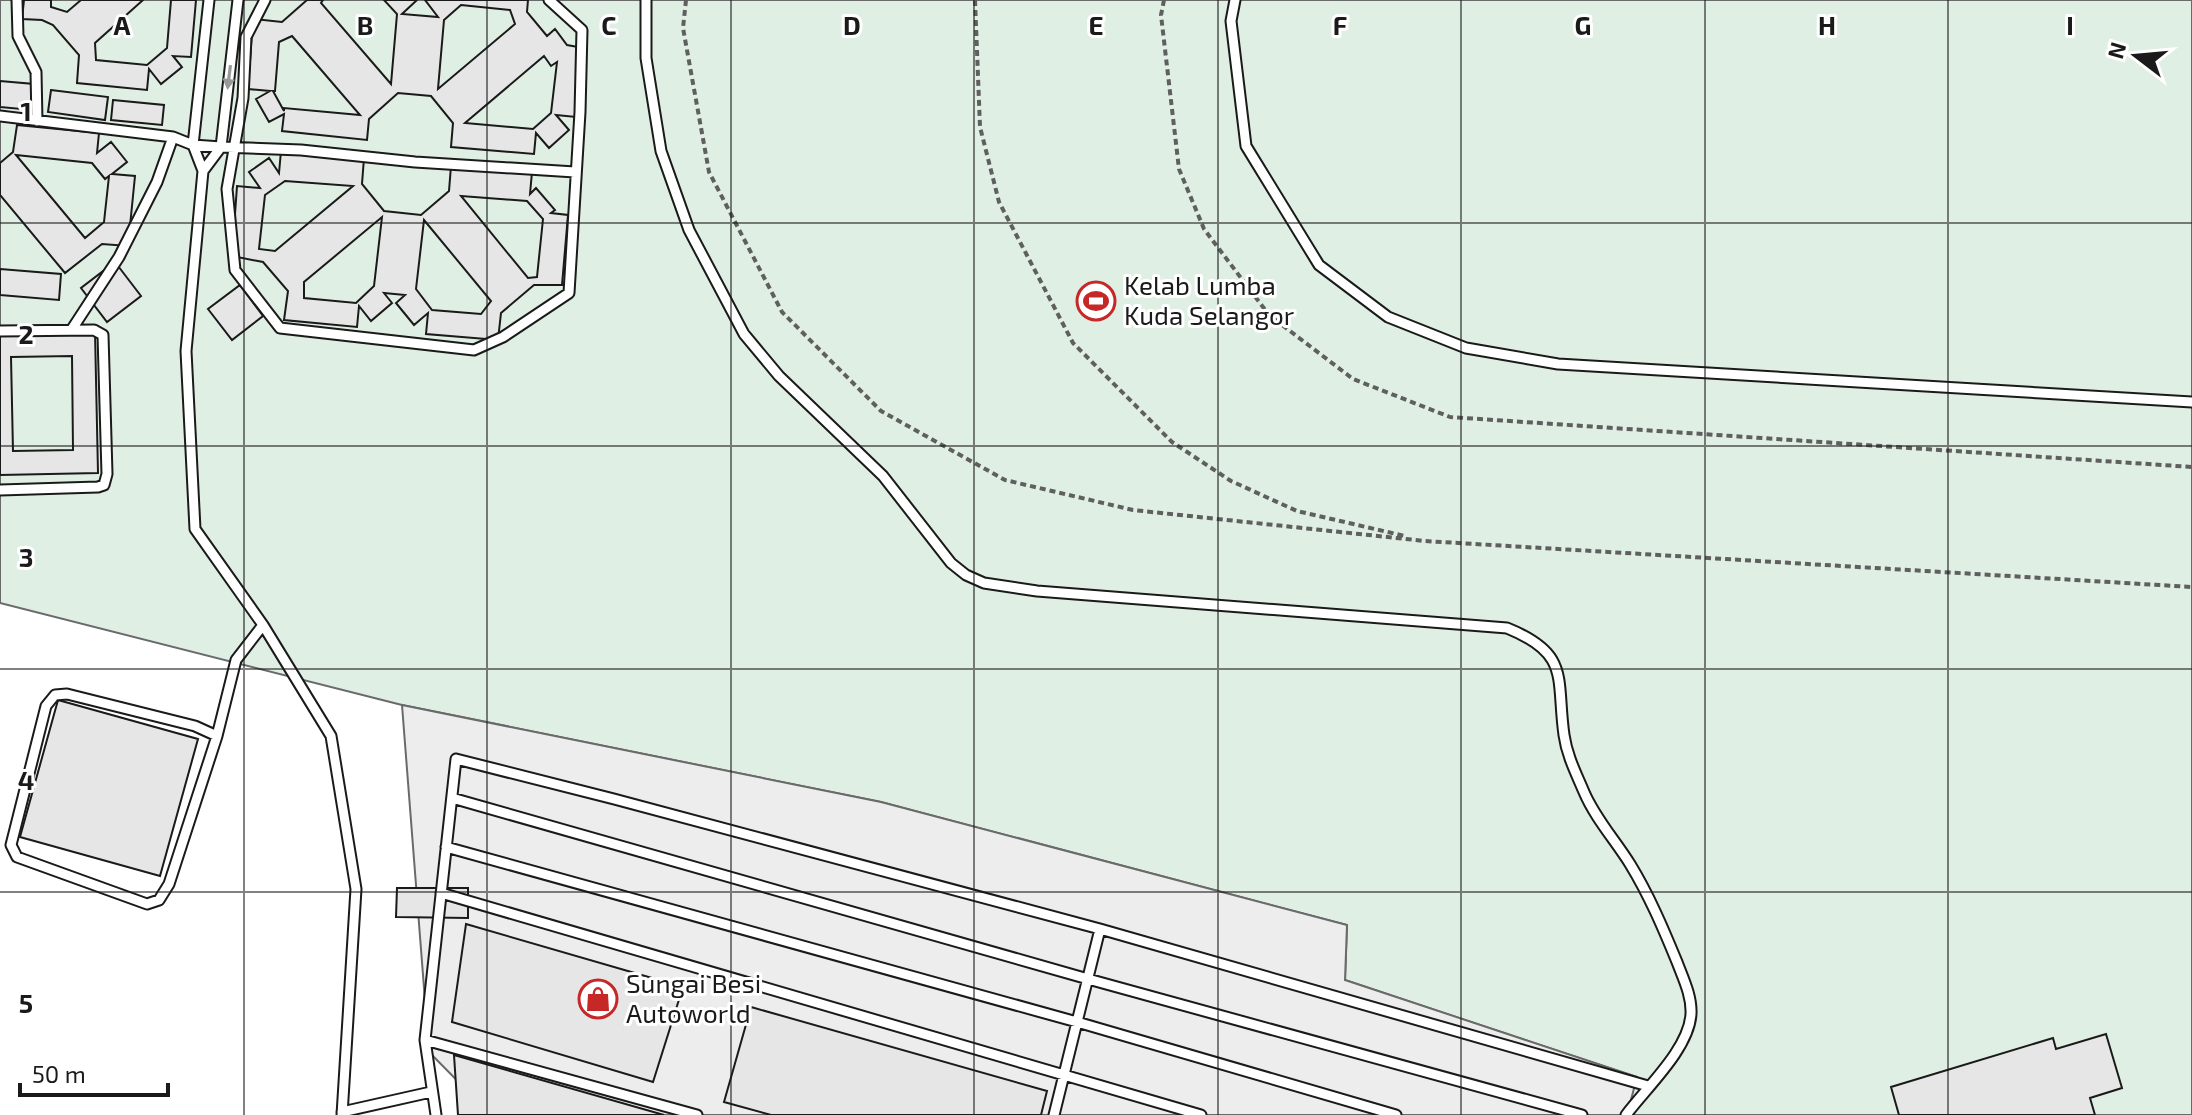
<svg xmlns="http://www.w3.org/2000/svg" width="2192" height="1115" font-family="'Exo 2',sans-serif">
	<rect width="100%" height="100%" fill="#fff"/>
	<path fill="#e0efe3" stroke="#6a6a6a" stroke-width="2" d="M0,0h2192v1115h-565l9,-38 -291,-97 2,-55 -466,-123 -479,-97 -402,-102z"/>
	<path fill="#ededed" stroke="#6a6a6a" stroke-width="2" d="M402,705l479,97 466,123 -2,55 292,97 -10,38h-1136l-62,-63z"/>
	<path fill="#e6e6e6" stroke="#1a1a1a" stroke-width="2" fill-rule="evenodd" d="M24,0h27v7l16,5 14,-12h62l-48,43 1,17 51,5 20,-17 4,-48h25l-5,57 -18,-1 9,11 -21,17 -12,-15 -2,21 -70,-7 2,-28 -26,-30 -11,-5 -20,-1z
		M307,0h16l-2,3 70,81 6,-70 -13,-14h33l-15,14 36,3 -13,-17h103l-1,12 20,24 8,-7 12,16 17,3 -8,69 -20,-2 13,15 -20,18 -13,-15 -2,21 -83,-7 2,-24 -22,-27 -33,-3 -29,26 -2,21 -85,-9 2,-17 -15,8 -13,-23 14,-8 -22,-2 5,-70 29,3zM461,5l49,5 5,14 -77,65 6,-69zM292,36l68,79 -76,-7v3l-11,-20h2l4,-49zM544,56l7,10 6,-4 -6,51 -18,16 -68,-6z
		M0,81l34,3 -2,26 -32,-3z
		M51,90l57,7 -3,23 -57,-8z
		M113,100l51,5 -2,20 -51,-5z
		M17,125l82,8 -2,20 14,-11 16,20 -15,12 23,2 -7,70 -26,-2 -37,29 -65,-78v-32l13,-11zM16,155l76,8 13,16 4,-3 -5,46 -19,16z
		M281,151l83,7 -2,26 22,27 37,4 28,-24 2,-25 81,6 -2,22 6,-6 19,22 -4,3 17,2 -6,70h-28l-33,28 -3,27 -72,-6 2,-21 -14,12 -18,-22 9,-8 -21,-2 8,10 -21,18 -12,-15 -2,21 -73,-7 4,-29 -25,-29 -31,-6 5,-70 23,2 -11,-16 20,-14 10,15zM285,181l68,5 -78,65 -16,-2 6,-54zM461,196l66,5 16,18 -6,58 -9,1zM382,217l-8,69 -18,17 -52,-5v-16zM424,220l67,81 -10,13 -49,-4 -16,-21z
		M115,262l26,34 -34,26 -26,-34z
		M0,269l61,5 -2,26 -59,-5z
		M240,285l23,31 -31,24 -24,-31z
		M95,332l3,141 -98,2v-141zM72,356l1,94 -60,1 -2,-94z
		M58,700l140,39 -38,137 -140,-39z
		M397,888h71v30l-72,-1z
		M466,924l217,63 -30,95 -201,-60z
		M751,1007l296,84 -6,24h-270l-47,-13z
		M2106,1034l16,54 -32,10 5,17h-196l-8,-28 162,-49 3,11z
		M454,1055l210,60h-206z"/>
	<g fill="none" stroke-linecap="round" stroke-linejoin="round">
		<defs>
			<path id="service" d="M17,0l1,36 18,36 1,49
				M209,0l-16,145 10,26 -17,180 9,178 68,96 68,111 25,153 -14,226
				M265,0l-19,37 -3,61 -16,91 8,81 45,58 194,22 29,-13 66,-44 11,-181 2,-82 -33,-30
				M646,0v58l15,93 28,79 55,104 35,42 104,100 68,87 15,12 18,8 53,8 470,37c64,26 49,50 57,107 3,21 12,38 20,57 11,26 31,48 46,72 19,31 33,64 47,98 6,16 15,34 14,52 -2,35 -45,74 -65,101
				M1235,0l-4,21 15,125 73,119 69,52 78,31 92,16 634,38
				M0,116l173,21
				M203,171l18,-24 17,-147
				M72,329l47,-72 38,-75 16,-45 20,8 28,2 80,3 114,12 160,10
				M0,331l94,-1 9,5 4,139 -3,11 -6,2 -98,3
				M217,736l-22,-10 -128,-32 -12,1 -9,11 -35,139 6,12 130,47 12,-4 10,-16 48,-148 19,-76 27,-35
				M452,798l636,181 494,136
				M446,847l631,175 319,93
				M441,893l760,222
				M1100,929l548,157
				M425,1040l272,75
				M342,1112l89,-20
				M436,1115l-11,-75 31,-281 158,40 486,130 -46,186"/>
		</defs>
		<use href="#service" stroke="#1a1a1a" stroke-width="13"/>
		<path stroke="#5f5f5f" stroke-width="4" stroke-dasharray="6 4" stroke-linecap="butt" d="M686,0l-3,28 26,144 73,140 99,99 124,69 128,30 292,31 767,46
			M975,0l5,127 19,75 74,141 99,99 59,39 66,30 108,25
			M1164,0l-3,15 18,154 25,60 65,86 84,64 97,38 742,50"/>
		<use href="#service" stroke="#fff" stroke-width="9"/>
	</g>
	<defs><path id="oneway-solid" d="M-6-.8H1V-3.2L6.5 0L1 3.2V.8H-6Z" transform="scale(2)"/></defs>
	<use fill="#989898" href="#oneway-solid" transform="translate(229 77) rotate(97)"/>
	<path fill="none" stroke="#1a1a1a" stroke-width="2" stroke-opacity="0.55" d="M244,0v1115M487,0v1115M731,0v1115M974,0v1115M1218,0v1115M1461,0v1115M1705,0v1115M1948,0v1115M0,223h2192M0,446h2192M0,669h2192M0,892h2192"/>
	<defs>
		<symbol id="stadium-ring" viewBox="-11 -11 22 22"><circle r="9.5" fill="#fff" stroke="#c62828" stroke-width="1.5"/><path d="M0-5a6.5 5 0 1 0 0 10a6.5 5 0 1 0 0-10ZM-3.5-1.8h7v3.6h-7Z" fill="#c62828"/></symbol>
		<symbol id="shop-ring" viewBox="-11 -11 22 22"><circle r="9.5" fill="#fff" stroke="#c62828" stroke-width="1.5"/><path d="M-5-2.5h2.3a2.7 3.5 0 0 1 5.4 0H5L5.5 6h-11ZM-1.5-2.5h3a1.5 2.3 0 0 0-3 0Z" fill="#c62828"/></symbol>
	</defs>
	<g fill-rule="evenodd">
		<use href="#stadium-ring" x="1074" y="279" width="44" height="44"/>
		<use href="#shop-ring" x="576" y="977" width="44" height="44"/>
	</g>
	<g text-anchor="middle" stroke-width="6" stroke-linejoin="round" paint-order="stroke">
		<g font-size="26" fill="#1a1a1a" stroke="#fff" text-anchor="start">
			<text x="1124" y="295">Kelab Lumba<tspan x="1124" dy="30">Kuda Selangor</tspan></text>
			<text x="626" y="993">Sungai Besi<tspan x="626" dy="30">Autoworld</tspan></text>
		</g>
	</g>
	<g font-size="26" text-anchor="middle" font-weight="bold" fill="#1a1a1a" stroke="#fff" stroke-width="6" stroke-linejoin="round" paint-order="stroke">
		<text x="122" y="35">A</text>
		<text x="365" y="35">B</text>
		<text x="609" y="35">C</text>
		<text x="852" y="35">D</text>
		<text x="1096" y="35">E</text>
		<text x="1340" y="35">F</text>
		<text x="1583" y="35">G</text>
		<text x="1827" y="35">H</text>
		<text x="2070" y="35">I</text>
		<text x="26" y="121">1</text>
		<text x="26" y="344">2</text>
		<text x="26" y="567">3</text>
		<text x="26" y="790">4</text>
		<text x="26" y="1013">5</text>
	</g>
	<g transform="translate(2136 56) rotate(286)" stroke="#ffffff" stroke-width="6" paint-order="stroke">
	<path d="M0-6L14 30L0 20L-14 30Z" fill="#1a1a1a"/>
	<text y="-12" font-size="22" font-weight="bold" text-anchor="middle" fill="#1a1a1a">N</text>
	</g>
	<path d="M20 1083v12h148v-12" fill="none" stroke="#1a1a1a" stroke-width="4"/>
	<text x="32" y="1083" font-size="24" fill="#1a1a1a" stroke="#ffffff" stroke-width="6" paint-order="stroke">50 m</text>
</svg>
